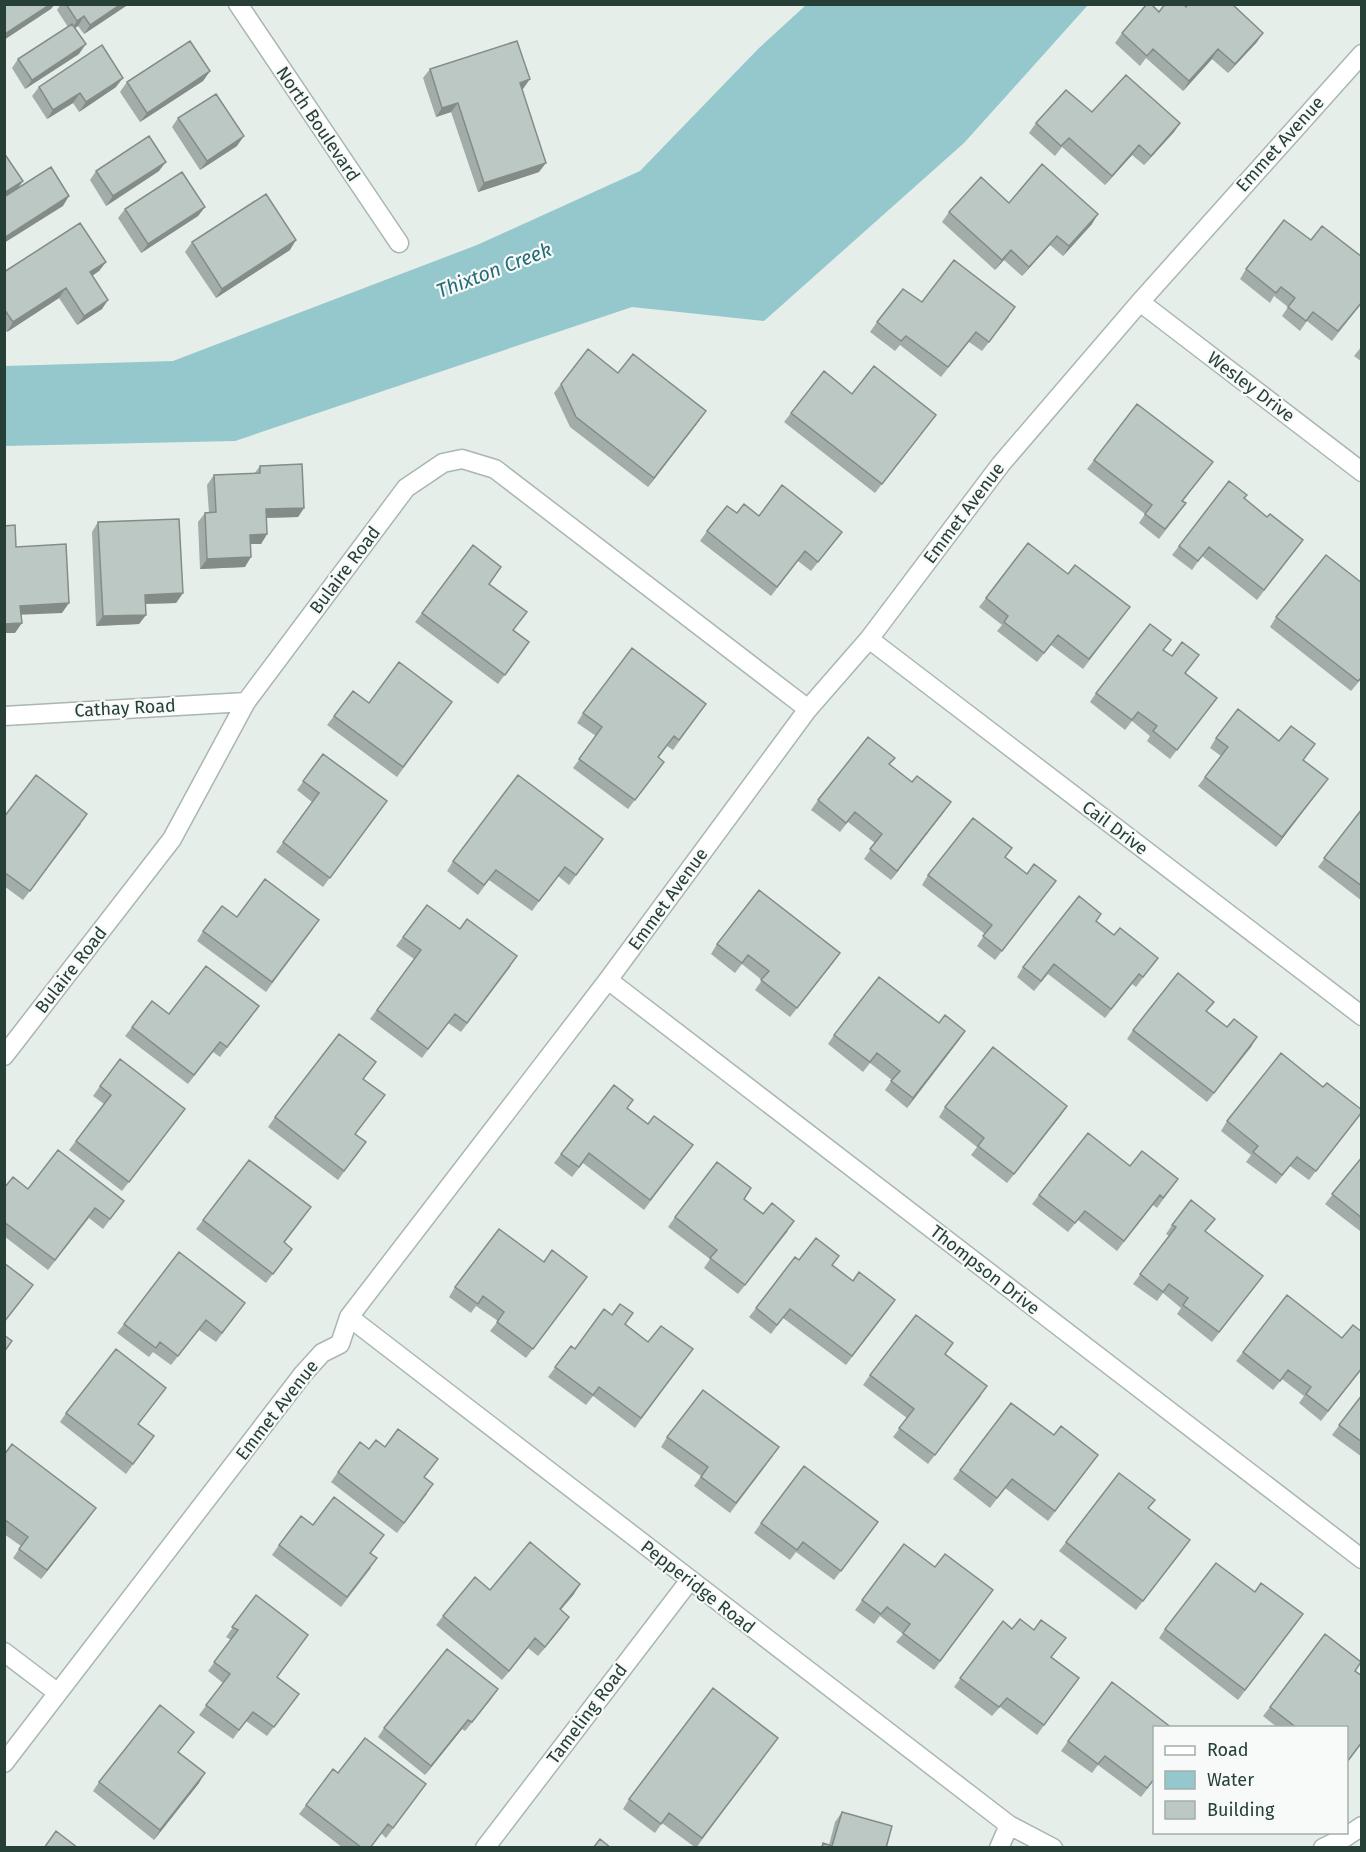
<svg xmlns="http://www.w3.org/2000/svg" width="1366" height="1852" font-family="'Fira Sans',sans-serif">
	<rect width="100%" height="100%" fill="#e6eeea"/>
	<path fill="#94c8cd" d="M806,5h282l-124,138 -200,178 -132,-14 -397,134 -230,5v-80l168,-5 304,-116 163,-74 119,-123z"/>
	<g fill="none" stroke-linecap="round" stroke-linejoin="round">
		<defs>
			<path id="minor" d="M238,4l161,239
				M1140,302l222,170
				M869,639l493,377
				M4,716l242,-14
				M608,980l754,579
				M4,1056l168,-217 74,-137 160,-214 37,-25 19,-4 33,10 313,240
				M349,1317l660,508 44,23
				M4,1652l54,41
				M4,1763l299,-389 19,-21 18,-9 9,-27 259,-337 200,-271 61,-70 132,-175 139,-162 222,-248
				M485,1848l205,-268
				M999,1848l10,-23
				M1323,1848l21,-10 18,-12"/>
		</defs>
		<use href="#minor" stroke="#a9b6b1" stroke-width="21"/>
		<use href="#minor" stroke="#fff" stroke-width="18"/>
	</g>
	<path fill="#a2aca8" d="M61,4h68l-45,30 -6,-8 -3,2 4,26 -54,35 -13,-21 6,-9 50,-32 -11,-17z
		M1186,7l71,35 -29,31 -16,-14 -29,32 -37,-33 -6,8 -25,-23 7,-10 37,-21z
		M430,69l93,20h-1l17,83 -61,20 -27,-80 -15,5 -13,-39z
		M210,71l-7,10 -63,41 -20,-30 7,-10z
		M39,87h77l-37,25 -6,-9 -26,16 -15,-23z
		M1092,112l88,11 -6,9 -30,33 -12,-10 -27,30 -43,-38 -7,9 -26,-23 7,-10z
		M178,118l59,28 -37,24 -28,-43z
		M96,171h63l-53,35 -16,-26z
		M1009,203l83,21 -29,32 -13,-11 -28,31 -18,-16 -9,10 -53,-48 7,-10z
		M205,207l-7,9 -57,37 -23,-35 7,-9z
		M192,242l98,8 -74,48 -31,-46z
		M106,262l-7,9 -7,5 10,33 -25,16 -18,-27 -52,34 -3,-4v-56z
		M1246,269l116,34 -30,38 -25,-20 -7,10 -18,-15 6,-9 -14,-11 -4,7 -30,-24z
		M922,302l87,15 -27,34 -13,-9 -28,35 -41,-32 -5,6 -25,-19 7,-10z
		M1362,346v16l-8,-6z
		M618,373l81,48 -51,66 -78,-60 -16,-34 7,-9z
		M852,394l77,30 -54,69 -91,-71 7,-9z
		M1094,460l112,11 -23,30 -4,12 -20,26 -20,-16 6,-9 -58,-45z
		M260,466l44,42 -6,9 -31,1v16l-6,10h-10l-6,23 -45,2 -2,-47 7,-9h4l-2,-28 7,-10 40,-1z
		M1244,499l23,18 36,23 -46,60 -55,-44 -10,14 -20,-15 7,-9z
		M737,513l22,3 83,16 -31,39 -13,-10 -27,35 -71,-55 7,-10z
		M98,522l85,71 -7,10 -30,1v11l-7,9 -43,2 -4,-94z
		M1068,574l62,33 -47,62 -32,-24 -14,17 -40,-31 5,-6 -23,-18 7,-9z
		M1362,583v95l-11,13 -81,-64 6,-10z
		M489,584l25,46 15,12 -31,42 -83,-62 7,-9z
		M1164,650l8,6 20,9 -7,9 32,24 -47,61 -23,-18 3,-5 -18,-15 -7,9 -35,-28 6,-9z
		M452,702l-55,75 -70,-52 7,-9z
		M706,704l-33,46 -6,-4 -9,12 -1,13 -29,38 -55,-41 23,-32 -19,-13 6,-10z
		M1216,738l88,22 17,28 -45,59 -78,-61 23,-30 -11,-8z
		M323,754l64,47 -64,86 -47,-35 36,-50 -15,-12z
		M890,765l54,47 -53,68 -27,-21 11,-16 -27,-21 -8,10 -29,-22 7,-10z
		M1362,809v92l-44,-34z
		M4,817l77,7 -58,76 -19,-14z
		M603,839l-34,46 -11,-9 -26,35 -43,-31 -11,15 -31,-24 6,-10z
		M1012,848l-7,10 44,32 -54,70 -18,-14 8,-12 -63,-49 6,-10z
		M427,905l84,61 -50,66 -13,-9 -26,35 -52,-39 44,-60 -18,-13z
		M237,917l76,12 -47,63 -69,-51 6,-10z
		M1096,921l18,14 37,32 -15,20 -4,-3 -27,34 -57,-44 -14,17 -17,-14 6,-10z
		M717,944l123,9 -50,64 -35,-27 7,-10 -20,-16 -7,9 -24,-19z
		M1207,1011l44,36 -44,55 -80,-63 6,-9z
		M169,1014l83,2 -32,41 -7,-5 -25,32 -63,-48 7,-9z
		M834,1035l125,5 -52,68 -22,-18 7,-10 -22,-17 -7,9 -35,-28z
		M363,1079l22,16 -30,39 11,8 -28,38 -70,-53 7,-10z
		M100,1086l85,23 -63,82 -53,-41 35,-46 -11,-8z
		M1323,1087l39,25 -53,68 -19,-14 -14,18 -30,-22 5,-7 -30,-24 6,-10z
		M945,1107l116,8 -54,68 -36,-28 6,-8 -38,-30z
		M648,1124l45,21 -49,65 -61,-47 -11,14 -18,-14 7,-9z
		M1362,1157v73l-2,1 -35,-27z
		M1130,1166l48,13 -21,29 -4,-3 -36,46 -39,-31 -10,12 -36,-28 7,-9z
		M4,1188l120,13 -21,28 -14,-11 -41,52 -44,-34z
		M744,1199l44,32 -50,63 -34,-26 6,-9 -42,-32 7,-10z
		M304,1217l-20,26 8,6 -26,34 -70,-54 7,-9z
		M1172,1225l34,7 57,44 -51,66 -35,-28 4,-6 -18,-15 -6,8 -24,-17 36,-48 -3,-2z
		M799,1260l34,5 56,44 -43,56 -63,-47 -12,16 -22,-17 7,-9z
		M544,1262l43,15 -61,81 -36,-27 8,-10 -22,-15 -5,7 -22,-16 6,-10z
		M245,1303l-29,39 -17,-12 -28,35 -18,-13 -4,5 -32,-24 7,-9z
		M625,1325l23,17 45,7 -58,79 -42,-32 -7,9 -38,-28 23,-31 4,3z
		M1362,1332v37l-41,52 -22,-18 5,-7 -22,-17 -9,11 -37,-29 7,-9 99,-14z
		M945,1354l36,42 -53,68 -35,-27 14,-19 -44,-33 7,-10z
		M166,1388l-28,36 16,12 -28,38 -66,-52 6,-9z
		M1362,1395v62l-30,-22z
		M667,1437l106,19 -43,57 -36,-27 7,-10 -40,-29z
		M385,1447l53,12 -14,18 3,17 -30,39 -66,-51 7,-10 31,-23z
		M4,1455l92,53 -55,71 -28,-21 8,-12 -17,-12z
		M1091,1465l-43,56 -43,-33 -15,20 -37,-29 7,-9z
		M1149,1509l34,41 -47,60 -77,-59 7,-9z
		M878,1522l-44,58 -38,-28 -6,8 -36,-27 7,-10z
		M313,1525l64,20 -6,8v15l-30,39 -69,-52 7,-10z
		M904,1544l31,23 51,33 -52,70 -38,-28 7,-8 -23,-18 -6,8 -19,-14z
		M490,1590l84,4 -14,16 2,17 -24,29 -10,-8 -26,32 -66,-55 7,-9z
		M256,1595l21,83 15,25 -25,33 -21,-15 -13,18 -34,-24 24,-32 -15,-12 23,-31 -5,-3z
		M1003,1621l76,57 -42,57 -37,-28 -8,9 -38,-29z
		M1296,1624l-58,76 -79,-62 6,-9z
		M1355,1671l7,5v67l-15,20v-35h-69l-15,-12 7,-9z
		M491,1699l-26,32 -3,-2 -37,46 -47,-38 6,-9z
		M1172,1728l-17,51 -14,18 -43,-32 -6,8 -31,-22 7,-10z
		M194,1732l-16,20 21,31 -45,57 -61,-49 6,-9z
		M771,1747l-75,101 -34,-25 -7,10 -32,-24 6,-10z
		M338,1773l88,11 -40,54 -5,-5 -11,15h-27l-44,-34 7,-9z
		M842,1812l44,36h-66l3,-5 6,2 6,-23z"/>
	<path fill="#848c88" d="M51,4h4l-4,5 -47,31 1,-6z
		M121,4h8l-45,30 6,-9z
		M84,16l-6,10 -7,5 6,-10z
		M1263,33l-6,9 -29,31 7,-9z
		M86,44l-7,10 -54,35 7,-9z
		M1218,49l-6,10 -29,32 6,-10z
		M210,71l-7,10 -63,41 7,-9z
		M123,78l-7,9 -37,25 7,-10z
		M530,79l-7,10 -10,3 7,-9z
		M80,93l-7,10 -26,16 6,-9z
		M458,103l-7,9 -15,5 6,-9z
		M1180,123l-6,9 -30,33 7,-9z
		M244,136l-7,10 -37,24 7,-9z
		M1139,145l-7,10 -27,30 7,-9z
		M166,162l-7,9 -53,35 7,-10z
		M546,163l-7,9 -61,20 6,-9z
		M23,181l-7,10 -12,8v-6z
		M69,196l-6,10 -59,37v-5z
		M205,207l-7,9 -57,37 7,-9z
		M1098,214l-6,10 -29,32 6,-10z
		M1057,236l-7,9 -28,31 7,-9z
		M296,240l-6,10 -74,48 6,-9z
		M1011,250l-7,10 -9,10 7,-10z
		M106,262l-7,9 -16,11 7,-10z
		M66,288l-7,10 -52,34 6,-10z
		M108,300l-6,9 -25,16 7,-9z
		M706,411l-7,10 -51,66 6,-9z
		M304,508l-6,9 -38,1 6,-9z
		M267,534l-6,10h-17l6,-9z
		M251,557l-6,10 -45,2 7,-10z
		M183,593l-7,10 -38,1 7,-9z
		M69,603l-7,10 -48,2 6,-9z
		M146,615l-7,9 -43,2 7,-10z
		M22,623l-7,10h-11v-9z
		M1328,779l-7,9 -45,59 6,-10z
		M951,802l-7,10 -53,68 6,-9z
		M840,953l-7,10 -43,54 7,-9z
		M965,1031l-6,9 -52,68 6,-10z
		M1257,1037l-6,10 -44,55 7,-9z
		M1067,1106l-6,9 -54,68 7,-9z
		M96,1508l-7,10 -48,61 6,-9z
		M580,1584l-6,10 -21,25 7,-10z
		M569,1617l-7,10 -24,29 7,-9z
		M535,1638l-7,10 -26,32 7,-9z
		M498,1689l-7,10 -26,32 7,-9z
		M468,1720l-6,9 -37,46 6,-9z
		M205,1773l-6,10 -45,57 6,-10z"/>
	<path fill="#bcc8c3" stroke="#848c88" stroke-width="1.5" d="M4,4h47l-46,30z
		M66,4h55l-31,21 -6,-9 -7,5z
		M1147,4h4l8,8 6,-8h19l2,3 2,-3h44l31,29 -28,31 -17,-15 -29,32 -36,-32 -6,7 -25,-23z
		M72,24l14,20 -54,36 -14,-21z
		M190,41l20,30 -63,42 -20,-31z
		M517,41l13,38 -10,4 26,80 -62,20 -26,-80 -16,5 -12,-39z
		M102,45l21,33 -37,24 -6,-9 -27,17 -14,-23z
		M1126,75l54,48 -29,33 -12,-11 -27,31 -43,-38 -8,8 -25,-23 30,-33 26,22z
		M216,94l28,42 -37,25 -29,-43z
		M149,136l17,26 -53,34 -17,-25z
		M4,153l19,28 -19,12z
		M1042,164l56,50 -29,32 -12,-10 -28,31 -18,-17 -9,10 -53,-48 32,-35 28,26z
		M51,167l18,29 -65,42v-41z
		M182,172l23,35 -57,37 -23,-35z
		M266,194l30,46 -74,49 -30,-47z
		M1284,220l27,20 11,-14 40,31v45l-24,29 -25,-19 -7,9 -18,-14 7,-9 -14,-11 -5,6 -30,-24z
		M80,223l26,39 -16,10 18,28 -24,16 -18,-28 -53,34 -9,-13v-37z
		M954,260l61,47 -26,35 -13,-10 -28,35 -42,-31 -5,5 -24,-19 26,-33 19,13z
		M588,349l30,24 15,-19 73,57 -52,67 -78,-61 -15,-33z
		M874,366l62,49 -54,69 -91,-71 33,-42 28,23z
		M1137,404l76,58 -31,39 4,2 -21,26 -20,-15 7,-9 -58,-45z
		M302,464l2,44 -38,1 1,25 -17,1 1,22 -44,2 -2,-46 11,-1 -2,-37 46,-2v-7z
		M1229,481l18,14 -3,3 23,19 3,-3 33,26 -39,50 -55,-43 -11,14 -19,-15z
		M782,485l60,47 -24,30 -13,-11 -28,36 -70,-56 20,-25 10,7 7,-9 15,12z
		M179,519l4,74 -38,2 1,20 -43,1 -5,-94z
		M15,525l1,22 50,-3 3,59 -49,3 2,17 -18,1v-98z
		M1028,543l40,31 7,-9 55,42 -41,52 -31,-24 -14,18 -40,-31 4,-6 -22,-18z
		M473,545l28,22 -12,17 38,28 -14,18 16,12 -24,33 -83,-62z
		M1326,555l36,28v94l-4,4 -82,-64z
		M1150,624l21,16 -8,10 9,6 10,-14 17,13 -14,18 32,25 -40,52 -24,-19 4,-5 -19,-14 -6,8 -36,-27z
		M632,648l74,56 -27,36 -5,-4 -16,21 6,5 -29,38 -56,-41 23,-32 -19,-14z
		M399,662l53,40 -49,65 -69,-51 19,-25 16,12z
		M1238,709l41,32 12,-15 24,18 -12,16 25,19 -46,58 -77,-60 23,-30 -12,-9z
		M868,737l27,21 -6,6 23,18 5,-6 34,26 -54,69 -27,-22 12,-15 -27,-22 -9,11 -28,-23z
		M323,754l64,47 -57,77 -47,-36 36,-49 -16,-12z
		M36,775l51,39 -57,77 -26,-19v-55z
		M518,775l85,64 -27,36 -11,-8 -26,34 -43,-31 -12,15 -31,-24z
		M1362,809v77l-38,-28z
		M973,818l39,30 -7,9 22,17 7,-10 22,17 -54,70 -19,-15 9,-11 -64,-50z
		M265,879l54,41 -47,62 -69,-51 19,-25 15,11z
		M759,890l81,63 -43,55 -36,-28 8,-9 -21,-16 -6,8 -25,-19z
		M1079,896l22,18 -5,7 18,14 6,-7 38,30 -15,19 -4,-3 -28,35 -57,-45 -13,17 -18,-14z
		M427,905l33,24 7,-10 50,37 -50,67 -12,-9 -27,35 -51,-39 44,-60 -18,-13z
		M206,966l53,40 -32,41 -7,-5 -26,33 -62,-48 20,-26 17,13z
		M1178,973l36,29 -8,9 21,16 7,-8 23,18 -43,56 -81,-63z
		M879,977l60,46 6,-8 20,16 -52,67 -22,-17 9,-10 -23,-18 -7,9 -36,-27z
		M339,1034l37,28 -13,17 22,16 -30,39 11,8 -22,29 -69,-54z
		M993,1047l74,59 -53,68 -36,-28 6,-8 -39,-31z
		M1281,1053l42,34 4,-4 35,27v2l-46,59 -19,-14 -15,18 -29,-23 5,-6 -31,-25z
		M120,1059l65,50 -56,73 -53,-41 35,-46 -11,-9z
		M614,1085l19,15 -6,8 21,16 6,-8 39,29 -43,55 -61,-47 -10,14 -18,-13z
		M1088,1133l42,33 12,-15 36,28 -15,19 -3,-3 -36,46 -39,-30 -10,12 -36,-28z
		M58,1150l66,51 -14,18 -15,-11 -40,52 -51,-38v-34l9,-11 15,12z
		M1362,1157v61l-30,-24z
		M249,1160l62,47 -27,35 8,7 -19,25 -70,-54z
		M717,1162l34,26 -7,11 19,15 9,-11 22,18 -49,64 -35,-27 7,-8 -42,-33z
		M1191,1200l24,19 -10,12 58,45 -44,56 -36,-27 5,-7 -19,-14 -6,8 -23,-18 36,-47 -4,-2z
		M499,1229l45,33 8,-12 35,27 -54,72 -36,-27 7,-10 -21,-16 -5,8 -23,-17z
		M816,1238l23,18 -7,9 21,16 6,-9 36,28 -43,56 -62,-47 -13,16 -21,-17 39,-51 4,3z
		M179,1252l66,51 -23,30 -16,-13 -28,36 -18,-14 -4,6 -32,-24z
		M4,1263l29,22 -29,37z
		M1287,1295l55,43 11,-13 9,7v36l-34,43 -22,-17 5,-7 -23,-17 -8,11 -37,-29z
		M620,1304l13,9 -8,11 23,18 13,-16 32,23 -52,69 -42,-31 -6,8 -38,-28 16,-21 4,3 29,-40 8,6z
		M916,1315l37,28 -8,11 42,32 -52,69 -36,-27 15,-19 -44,-34z
		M4,1335l8,6 -8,11z
		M116,1349l50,39 -28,36 16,12 -21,28 -67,-51z
		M703,1390l76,57 -43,56 -35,-26 7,-10 -41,-30z
		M1362,1395v47l-23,-17z
		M1011,1403l43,32 7,-9 37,29 -43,56 -43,-32 -15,19 -37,-28z
		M398,1429l40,30 -14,18 9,7 -29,39 -66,-51 22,-30 9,7 7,-9 9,7z
		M12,1444l84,64 -49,62 -28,-21 9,-12 -24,-18v-64z
		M804,1466l74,56 -37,49 -38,-29 -6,8 -36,-27z
		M1119,1473l36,27 -7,8 42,32 -47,61 -77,-59z
		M334,1497l50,38 -14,18 7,5 -30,39 -68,-52 22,-29 12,9z
		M530,1542l50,42 -20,25 9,8 -24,30 -10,-9 -26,33 -66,-55 32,-39 15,13z
		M904,1544l31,23 10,-13 48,36 -53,71 -37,-28 7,-9 -23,-17 -6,7 -19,-14z
		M1216,1563l39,29 6,-9 42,31 -58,76 -80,-61z
		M256,1595l52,40 -31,42 22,17 -25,33 -21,-15 -14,18 -33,-25 24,-31 -16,-12 24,-32 -6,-3z
		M1020,1619l14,11 7,-10 25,18 -15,19 28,21 -35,47 -37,-27 -8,9 -39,-29 43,-57 9,8z
		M1325,1634l36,28 -6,9 7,5v66l-15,20v-34h-50l-27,-21z
		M447,1649l51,40 -26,33 -4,-2 -37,46 -47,-38z
		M1112,1682l60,46h-17v50l-8,10 -42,-32 -7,8 -30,-23z
		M713,1688l65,50 -76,100 -33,-25 -8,11 -32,-25z
		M160,1705l34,27 -16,20 27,21 -45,57 -61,-48z
		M365,1738l61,46 -33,44 -5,-4 -18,24h-8l-56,-43 27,-36 5,4z
		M842,1812l50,14 -6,22h-64l1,-5 9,3z
		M56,1831l22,17h-34z
		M600,1839l11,9h-18z"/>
	<g text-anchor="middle" stroke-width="4.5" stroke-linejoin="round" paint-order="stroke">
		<g font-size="18" fill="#263f37" stroke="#f7faf8">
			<text transform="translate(318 124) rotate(56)" y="6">North Boulevard</text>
			<text transform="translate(1280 144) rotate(-48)" y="6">Emmet Avenue</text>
			<text transform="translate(1251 387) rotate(37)" y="6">Wesley Drive</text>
			<text transform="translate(964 513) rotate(-53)" y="6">Emmet Avenue</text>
			<text transform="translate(345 570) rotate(-53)" y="6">Bulaire Road</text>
			<text transform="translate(125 708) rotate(-3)" y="6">Cathay Road</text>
			<text transform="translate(1115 828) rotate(37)" y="6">Cail Drive</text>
			<text transform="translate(668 899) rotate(-54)" y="6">Emmet Avenue</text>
			<text transform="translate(71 970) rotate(-52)" y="6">Bulaire Road</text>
			<text transform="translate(985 1270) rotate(38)" y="6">Thompson Drive</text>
			<text transform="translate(277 1410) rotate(-52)" y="6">Emmet Avenue</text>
			<text transform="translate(698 1587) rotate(38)" y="6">Pepperidge Road</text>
			<text transform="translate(587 1714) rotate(-53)" y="6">Tameling Road</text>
		</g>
		<g font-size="20" font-style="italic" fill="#256d76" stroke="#f7faf8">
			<text transform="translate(494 270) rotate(-21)" y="7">Thixton Creek</text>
		</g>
	</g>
	<rect width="1366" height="1852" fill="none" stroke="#263f37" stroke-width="12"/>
	<rect x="1153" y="1726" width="195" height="108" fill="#f7faf8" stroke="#a3afab" stroke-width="1.5"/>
	<rect x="1165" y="1746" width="30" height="9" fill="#ffffff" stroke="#a3afab" stroke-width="1.5"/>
	<text x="1207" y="1756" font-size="18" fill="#263f37">Road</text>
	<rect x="1165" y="1771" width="30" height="18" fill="#94c8cd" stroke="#a3afab" stroke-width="1.5"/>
	<text x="1207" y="1786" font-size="18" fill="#263f37">Water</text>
	<rect x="1165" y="1801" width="30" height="18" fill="#bcc8c3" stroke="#a3afab" stroke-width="1.5"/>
	<text x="1207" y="1816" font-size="18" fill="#263f37">Building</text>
</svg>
